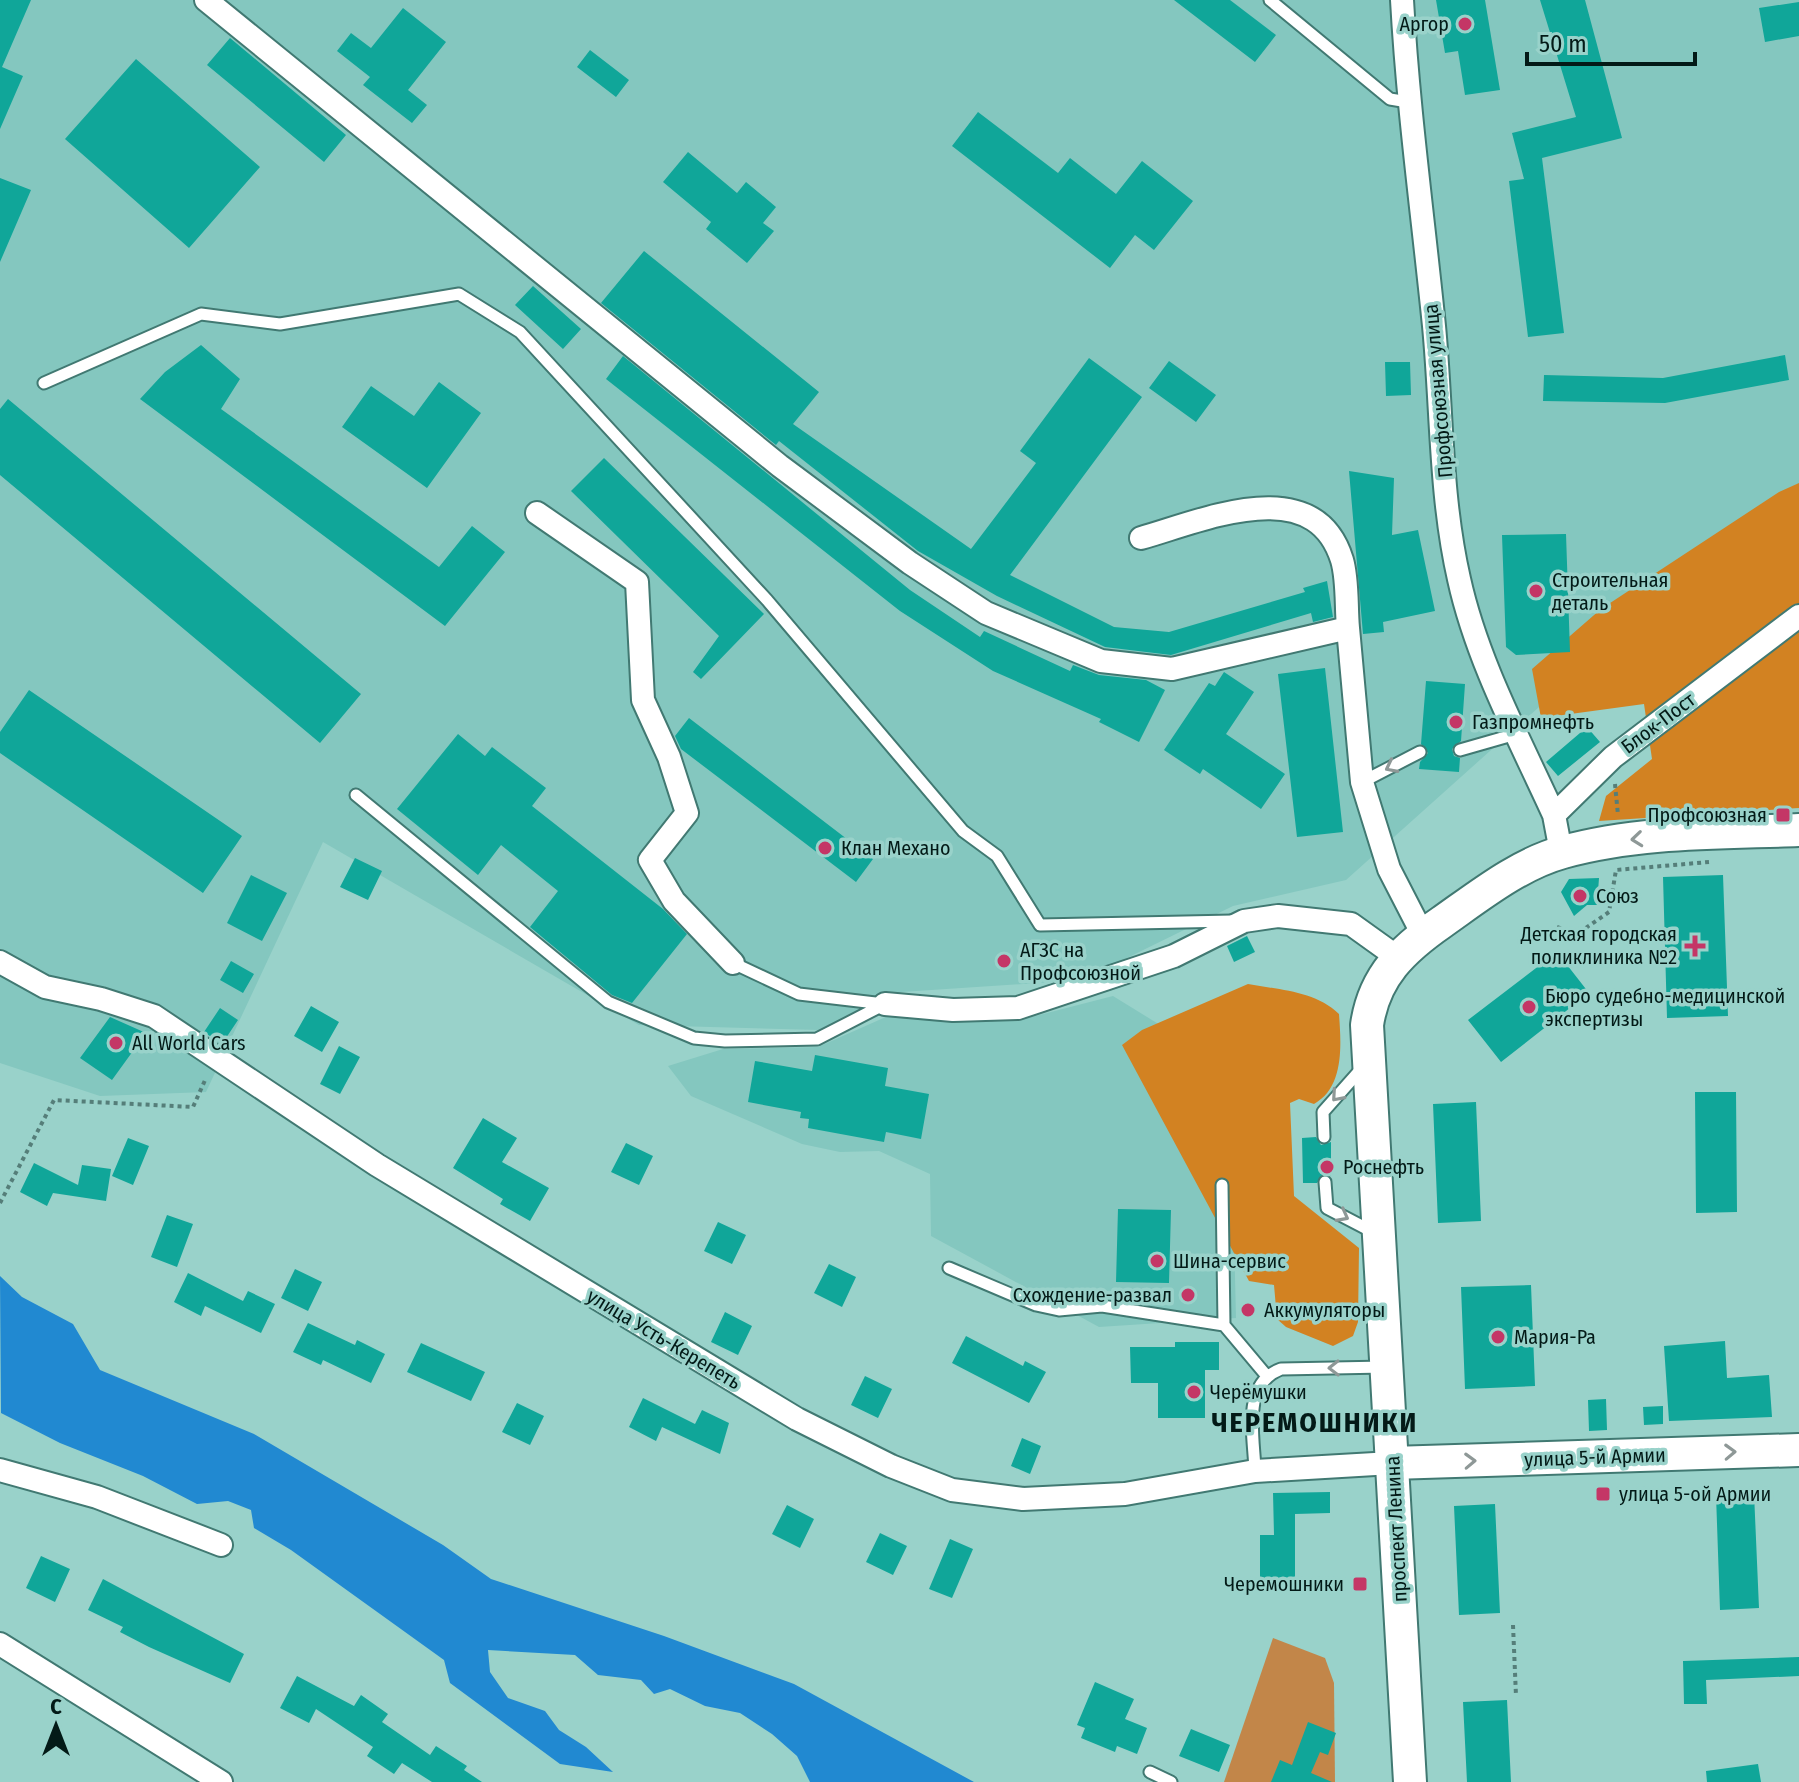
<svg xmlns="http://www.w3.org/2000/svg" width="1799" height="1782" font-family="'Fira Sans Condensed',sans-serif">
	<rect width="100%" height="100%" fill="#99d2ca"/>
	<path fill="#84c7bf" d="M0,0h1799v524l-212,140 -241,216 -113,26 -151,74 -181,12 -81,38 -181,-5 -316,-183 -117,250 -106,4 -100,-33z
		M1113,996l99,61 19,56 5,205 -137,9 -168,-91 -1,-62 -51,-23 -39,1 -38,-8 -111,-48 -23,-30 55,-17 95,-2 70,-31 64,5 68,-1z"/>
	<path fill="#c28649" d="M1273,1638l52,20 9,25 1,99h-111z"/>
	<path fill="#d28222" d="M1799,483v325l-200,13 7,-25 46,-37 -8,-55 -103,14 -9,-49 69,-60 178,-117z
		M1248,984c32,6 67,7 91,30 2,29 6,73 -25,90l-15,-5 -9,4 4,93 65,52 -1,74 -5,14 -20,10 -47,-19 -9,-8 -3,-34 -25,-4 -127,-236 20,-15z"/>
	<path fill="#2189d1" d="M0,1276l22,21 51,27 27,46 154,64 189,111 48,34 173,57 130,48 180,98h-164l-13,-26 -25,-22 -32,-21 -35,-7 -35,-17 -16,5 -13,-14 -43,-5 -23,-20 -87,-5 2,22 18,26 37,13 14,19 27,17 27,25 -53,-8 -110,-81 -6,-23 -153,-110 -37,-22 -3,-18 -23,-9 -31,3 -54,-28 -83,-33 -59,-30z"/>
	<path fill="#10a699" d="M0,0h31l-29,67 21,9 -23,53z
		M1174,0h56l46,35 -21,27z
		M1436,0h49l15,90 -35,5 -7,-44 -13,2z
		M1540,0h45l37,138 -80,20 22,175 -36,4 -19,-156 15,-2 -12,-46 64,-16z
		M1799,2v34l-34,6 -6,-34z
		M403,8l43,34 -38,48 19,15 -15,18 -49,-38 7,-8 -33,-26 14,-18 20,15z
		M230,38l116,97 -22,27 -117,-97z
		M590,50l39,30 -13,17 -39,-30z
		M136,59l124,108 -71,81 -124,-109z
		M978,112l80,61 12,-15 46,36 26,-33 51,40 -39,49 -19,-15 -25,33 -158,-122z
		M688,152l49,41 9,-11 30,25 -13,16 11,8 -27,32 -41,-34 5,-7 -48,-40z
		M0,178l31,12 -31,72z
		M644,251l175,141 -26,32 178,125 65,-86 -16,-12 69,-93 53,39 -132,178 104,52 55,5 136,-40 -2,-4 24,-7 6,36 -20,5 -2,-9 -140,42 -66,-8 -108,-51 -79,-45 -139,-110 -3,4 -175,-142z
		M533,286l48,43 -18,20 -48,-44z
		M201,345l39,34 -19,30 218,158 33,-41 33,26 -60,74 -305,-227 25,-27z
		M1785,355l4,25 -124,23 -122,-2 1,-26 119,3z
		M623,356l287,234 70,47 4,-6 86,40 3,-6 26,10 47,5 19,10 -26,52 -40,-20 2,-3 -108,-48 -93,-60 -294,-232z
		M1169,361l47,34 -20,27 -47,-34z
		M1385,362h25l1,33 -25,1z
		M439,382l42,31 -54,75 -85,-61 29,-41 43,30z
		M8,399l353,295 -41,49 -320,-268v-66z
		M604,458l160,156 -63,65 -8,-7 26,-36 -148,-145z
		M1349,471l45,7 -2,57 26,-5 17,81 -52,11 1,10 -21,2z
		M1566,534l4,118 -54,3 -10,-8 -4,-112z
		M1325,668l18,164 -46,5 -19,-163z
		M1224,672l30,20 -28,42 59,40 -24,35 -58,-40 -3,5 -36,-24 45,-67 6,3z
		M1426,681l39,3 -4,57 -9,8 2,7 6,2 -1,14 -40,-3 1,-7 8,-9 -7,-9z
		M29,690l213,146 -39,57 -203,-140v-21z
		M689,718l184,141 -17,23 -175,-133 -6,-13z
		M1587,727l13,15 -42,34 -12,-14z
		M458,734l27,22 7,-9 54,41 -14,18 131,103 24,25 -55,69 -20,-8 -82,-68 28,-36 -57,-46 -23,30 -81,-66z
		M355,858l27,13 -14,29 -28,-13z
		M251,875l36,18 -25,48 -35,-18z
		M1723,875l5,141 -61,2 -4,-141z
		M1599,878l-2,27h-10l-13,11 -13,-24 8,-13z
		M1247,936l8,16 -21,10 -7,-16z
		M1557,952l32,41 -88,69 -33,-42z
		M231,961l23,13 -11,19 -23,-13z
		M311,1006l28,16 -17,30 -28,-16z
		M220,1008l18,12 -16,24 -18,-12z
		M110,1017l36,16 -34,47 -32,-22z
		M339,1046l21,11 -20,37 -20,-10z
		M815,1055l73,13 -3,18 44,8 -8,45 -35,-7 -2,10 -76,-14 1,-9 -9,-1 1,-6 -53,-10 7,-41 57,10z
		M1695,1092h41l1,120 -41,1z
		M1476,1102l5,119 -43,2 -5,-119z
		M483,1118l34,20 -15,24 47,26 -19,33 -30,-17 3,-5 -50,-31z
		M1316,1137l5,8 10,-3v34l-7,-2 -7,9h-14l-1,-45z
		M128,1138l21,8 -16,39 -21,-9z
		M626,1143l27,13 -14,29 -28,-13z
		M34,1163l44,22 4,-20 29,4 -5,32 -53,-8 -6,13 -27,-14z
		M1118,1209l53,1 -2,73 -53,-1z
		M167,1215l26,9 -16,43 -26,-10z
		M718,1222l28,13 -14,29 -28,-13z
		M829,1264l27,13 -14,30 -28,-14z
		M295,1269l27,13 -14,29 -27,-13z
		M188,1273l55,28 5,-10 27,13 -14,29 -56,-27 -4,10 -27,-14z
		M1531,1285l4,101 -70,3 -4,-102z
		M725,1312l27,14 -14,29 -27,-13z
		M308,1323l47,22 2,-5 28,14 -14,29 -48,-23 -2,5 -28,-13z
		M966,1336l57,30 2,-5 21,11 -17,31 -77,-40z
		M1725,1341l2,37 42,-3 3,42 -103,4 -5,-75z
		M1175,1342h44v28h-14v48h-47v-35h-27l-1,-36h45z
		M421,1343l64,29 -14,29 -64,-29z
		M865,1376l27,13 -14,29 -27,-13z
		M643,1398l52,26 7,-14 27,13 -9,31 -58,-27 -6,14 -27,-14z
		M1606,1399l1,31 -18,1 -1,-31z
		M517,1403l27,13 -14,29 -28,-13z
		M1663,1406v18l-19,1 -1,-18z
		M1022,1438l19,8 -11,28 -19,-8z
		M1330,1492v21l-35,1v69h-35v-48h14l-1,-42z
		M1754,1493l5,115 -39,2 -4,-115z
		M1495,1504l5,109 -41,2 -5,-109z
		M787,1505l27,14 -14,29 -28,-14z
		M880,1533l27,13 -14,29 -27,-13z
		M950,1539l23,10 -21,49 -23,-9z
		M41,1556l29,13 -15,33 -29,-14z
		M103,1579l141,75 -14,29 -81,-36 -29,-15 3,-5 -35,-17z
		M1799,1657v19l-93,4 1,24h-23l-1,-43z
		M297,1676l57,30 7,-11 27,19 -6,8 48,33 6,-9 31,20 -3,4 18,12h-50l-30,-19 -8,11 -27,-18 6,-9 -57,-38 -7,14 -29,-15z
		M1095,1682l39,17 -9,20 22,9 -10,26 -20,-8 -2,6 -34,-14 4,-10 -8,-3z
		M1507,1700l4,82h-44l-4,-80z
		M1308,1722l28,11 -8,22 -8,-3 -9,21 21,9h-61l9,-22 12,5z
		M1191,1729l39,16 -11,27 -40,-16z
		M1758,1764l3,18h-54l-1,-11z"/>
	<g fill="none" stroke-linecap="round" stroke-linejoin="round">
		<defs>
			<path id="service" d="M1270,0l120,99 18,3
				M44,383l157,-69 79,10 179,-30 61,38 247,268 196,231 34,25 43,69 192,-4
				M1460,750l56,-16
				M1362,782l58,-30
				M356,795l252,207 86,36 31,3 92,-2 68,-35
				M733,963l66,31 85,10
				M1324,1137l-1,-25 40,-45
				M1325,1182l2,26 48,25
				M1222,1185l2,140 42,50
				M949,1268l87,37 23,5 43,-4 122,19
				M1255,1471c-1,-36 -14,-87 26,-102l104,-2
				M1150,1772l21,10"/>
			<path id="minor" d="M206,0l574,466 130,97 76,50 115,48 71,8 176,-41 14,154 27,87 34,66
				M1402,0c6,109 21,217 32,326 8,84 6,170 25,253 18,82 60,159 95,236
				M537,513l100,69 6,118 26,57 18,56 -37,47 24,41 59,62
				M1141,538c61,-17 173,-68 201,22 6,20 4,47 6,68
				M1561,852l-7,-37 59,-58 186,-141
				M0,962l45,25 56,12 53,17 223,149 420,254 94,47 61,24 71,9 102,-5 130,-23 137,-8
				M885,1004l68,6 65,-2 156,-52 70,-35 34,-5 73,8 46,33
				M0,1470l97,27 124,48
				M0,1644l221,138"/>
			<path id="secondary" d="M1392,1463l407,-13
				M1410,1782l-43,-757c7,-49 36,-76 75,-103 37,-26 77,-58 121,-70 76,-21 158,-19 236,-22"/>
		</defs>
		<use href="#service" stroke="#417972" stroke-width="15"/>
		<use href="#minor" stroke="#417972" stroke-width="26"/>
		<use href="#secondary" stroke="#417972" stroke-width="36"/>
		<path stroke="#557e79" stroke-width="4" stroke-dasharray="4 4" stroke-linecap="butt" d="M1615,784l3,31
			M1557,927l20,7 32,-22 7,-42 93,-8
			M0,1203l54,-103 139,7 13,-29
			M1513,1625l3,71"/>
		<use href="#service" stroke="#fff" stroke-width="11"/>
		<use href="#minor" stroke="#fff" stroke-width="22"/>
		<use href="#secondary" stroke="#fff" stroke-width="32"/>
	</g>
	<defs><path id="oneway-chevron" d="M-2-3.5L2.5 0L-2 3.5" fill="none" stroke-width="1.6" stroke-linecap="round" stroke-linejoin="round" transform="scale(2)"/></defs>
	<g stroke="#8e9897">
		<use href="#oneway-chevron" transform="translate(1391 767) rotate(153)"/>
		<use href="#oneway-chevron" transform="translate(1637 839) rotate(174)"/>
		<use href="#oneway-chevron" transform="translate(1337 1096) rotate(131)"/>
		<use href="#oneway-chevron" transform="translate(1343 1216) rotate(28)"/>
		<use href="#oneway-chevron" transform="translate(1334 1368) rotate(179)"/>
		<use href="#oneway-chevron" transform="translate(1730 1452) rotate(-2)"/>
		<use href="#oneway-chevron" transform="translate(1470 1461) rotate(-2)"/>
	</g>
	<g fill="#c43666" stroke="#99d2ca" stroke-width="3">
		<circle cx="1465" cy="24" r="8"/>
		<circle cx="1536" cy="591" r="8"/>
		<circle cx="1456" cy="722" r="8"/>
		<rect x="1775" y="807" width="16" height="16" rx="4"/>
		<circle cx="825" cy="848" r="8"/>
		<circle cx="1580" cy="896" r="8"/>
		<path d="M1691 934h8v8h8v8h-8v8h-8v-8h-8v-8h8z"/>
		<circle cx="1004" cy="961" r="8"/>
		<circle cx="1529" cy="1007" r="8"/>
		<circle cx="116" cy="1043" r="8"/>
		<circle cx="1327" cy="1167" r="8"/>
		<circle cx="1157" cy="1261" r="8"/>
		<circle cx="1188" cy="1295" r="8"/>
		<circle cx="1248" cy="1310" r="8"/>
		<circle cx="1498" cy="1337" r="8"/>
		<circle cx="1194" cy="1392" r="8"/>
		<rect x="1595" y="1486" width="16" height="16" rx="4"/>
		<rect x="1352" y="1576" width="16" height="16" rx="4"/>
	</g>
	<g text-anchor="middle" stroke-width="7" stroke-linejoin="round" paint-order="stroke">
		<g font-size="20" fill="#031a17" stroke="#99d2ca" text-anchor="start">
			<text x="1449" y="31" text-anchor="end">Аргор</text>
			<text x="1552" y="587">Строительная<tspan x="1552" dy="23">деталь</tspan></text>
			<text x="1472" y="729">Газпромнефть</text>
			<text x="1767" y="822" text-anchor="end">Профсоюзная</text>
			<text x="841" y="855">Клан Механо</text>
			<text x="1596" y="903">Союз</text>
			<text x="1677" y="941" text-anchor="end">Детская городская<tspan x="1677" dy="23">поликлиника №2</tspan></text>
			<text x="1020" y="957">АГЗС на<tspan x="1020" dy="23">Профсоюзной</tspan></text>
			<text x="1545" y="1003">Бюро судебно-медицинской<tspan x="1545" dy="23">экспертизы</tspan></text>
			<text x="132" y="1050">All World Cars</text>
			<text x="1343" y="1174">Роснефть</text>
			<text x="1173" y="1268">Шина-сервис</text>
			<text x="1172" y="1302" text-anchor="end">Схождение-развал</text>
			<text x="1264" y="1317">Аккумуляторы</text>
			<text x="1514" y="1344">Мария-Ра</text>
			<text x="1210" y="1399">Черёмушки</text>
			<text x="1619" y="1501">улица 5-ой Армии</text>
			<text x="1344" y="1591" text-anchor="end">Черемошники</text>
		</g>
		<g font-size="20" fill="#031a17" stroke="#99d2ca">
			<text transform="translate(1438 391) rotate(-95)" y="7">Профсоюзная улица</text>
			<text transform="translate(1658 723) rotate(-37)" y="7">Блок-Пост</text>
			<text transform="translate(664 1339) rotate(31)" y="7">улица Усть-Керепеть</text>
			<text transform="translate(1595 1457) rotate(-2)" y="7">улица 5-й Армии</text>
			<text transform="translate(1396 1529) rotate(-93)" y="7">проспект Ленина</text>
		</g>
		<g font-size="28" font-weight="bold" letter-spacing="2" fill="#031a17" stroke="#99d2ca">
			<text x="1315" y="1432">ЧЕРЕМОШНИКИ</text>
		</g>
	</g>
	<g transform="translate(56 1726)" stroke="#99d2ca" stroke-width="6" paint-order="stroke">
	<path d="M0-6L14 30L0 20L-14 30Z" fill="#031a17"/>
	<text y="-12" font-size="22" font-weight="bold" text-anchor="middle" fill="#031a17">С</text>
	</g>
	<path d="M1527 52v12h168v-12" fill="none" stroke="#031a17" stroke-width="4"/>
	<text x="1539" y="52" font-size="24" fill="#031a17" stroke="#99d2ca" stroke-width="6" paint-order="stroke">50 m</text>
</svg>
